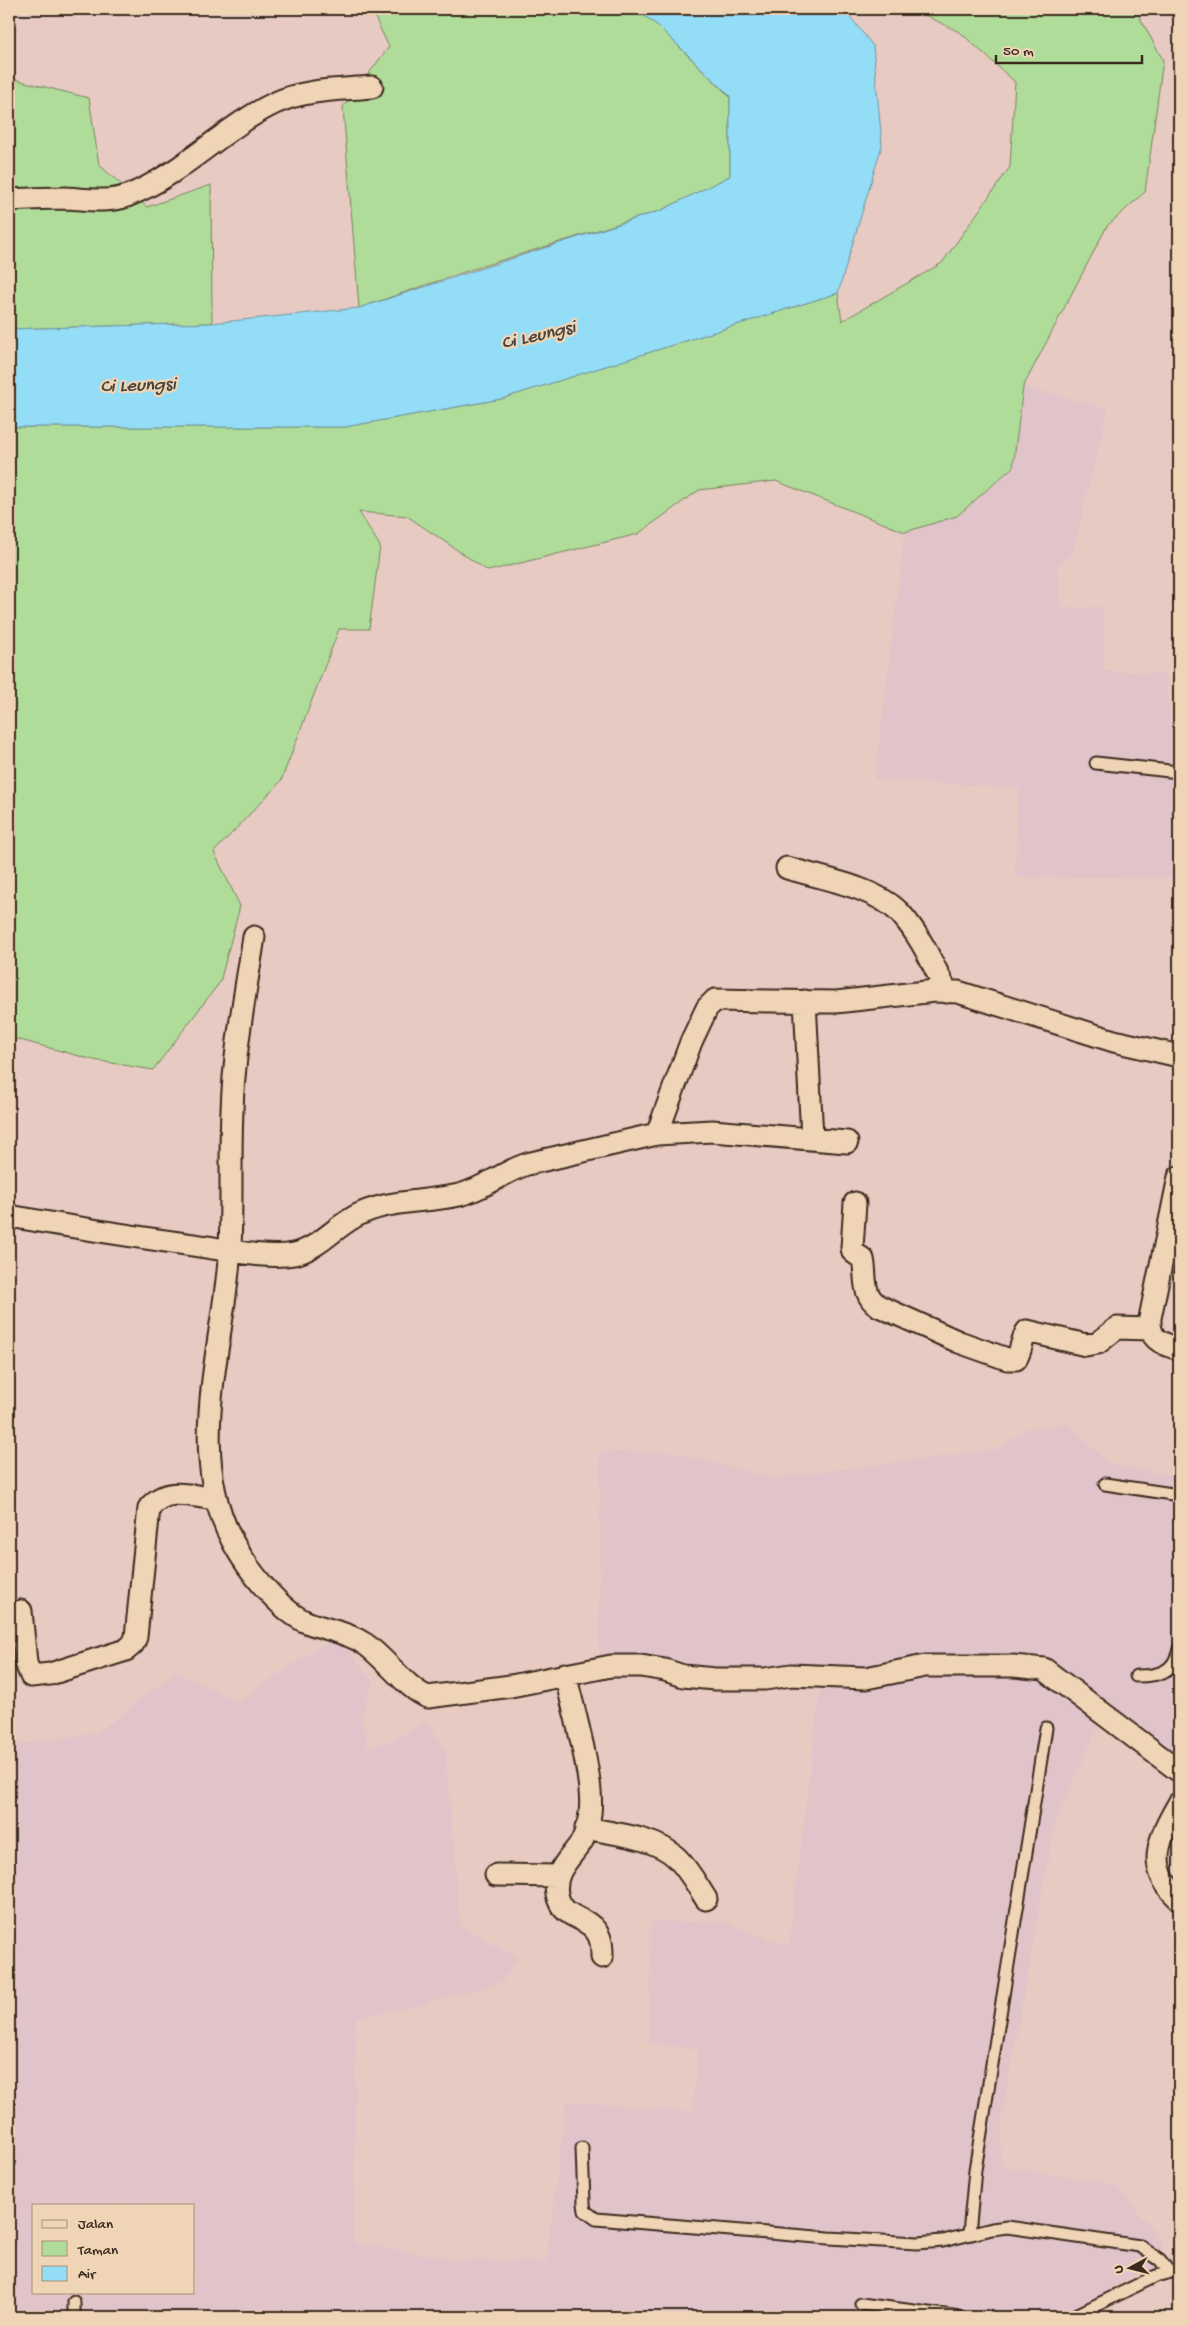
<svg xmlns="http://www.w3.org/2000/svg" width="1188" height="2326" font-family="'Gochi Hand',sans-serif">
	<rect width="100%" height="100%" fill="#e7cac2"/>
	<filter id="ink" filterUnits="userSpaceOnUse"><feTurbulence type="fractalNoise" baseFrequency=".02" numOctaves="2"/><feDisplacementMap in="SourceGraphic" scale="10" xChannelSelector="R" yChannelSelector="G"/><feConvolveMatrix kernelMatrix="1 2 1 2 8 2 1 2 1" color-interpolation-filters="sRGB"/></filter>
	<g filter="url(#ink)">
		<path fill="#e1c3ca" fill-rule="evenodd" d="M1023,387l85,22 -36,146 -15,11 4,42 42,-1v64l63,3 4,53 9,3v147h-164l4,-89 -144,-9 30,-247 52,-16 56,-49z
			M1069,1424l38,39 72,14v283l-37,-19 -34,-38 -54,122 -52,290 -2,51 116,19 44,54 3,31 -29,4 -43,27 -1,16h-1081v-571l89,-13 77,-61 64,30 98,-67 36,47 -12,34 7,32 27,-9 32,-17 18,25 15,179 57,32 -15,24 -86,24 -60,12 -3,225 113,18 80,1 21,-161 125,11 7,-63 -50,-6 2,-121h72l66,24 33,-273 -223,-5 1,-216h70l102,26 225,-28 30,-21zM34,2205h160v87h-160z"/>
		<path fill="#b0dc9a" stroke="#76835c" d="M371,9h264l22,16 73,72v79l-68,34 -195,61 -108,37 -16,-201 46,-60z
			M913,9h222l28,51 -18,132 -38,34 -84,161 -10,80 -56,49 -52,16 -129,-51 -77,9 -61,44 -150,37 -81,-55 -48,-4 21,34 -11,83h-30l-58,152 -67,71 26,54 -20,76 -67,88 -59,-10 -85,-23v-610h336l156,-28 337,-106 4,28 100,-58 68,-96 5,-85 -54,-49z
			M9,78l80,20 10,67 48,42 64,-22 1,138 -203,6z
			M9,1562l7,108 -7,19z"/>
		<path fill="#94ddf6" stroke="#7095a0" d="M635,9h209l29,37 9,99 -44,148 -337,106 -156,28h-336v-98l203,-6 147,-15 303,-98 68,-34v-80l-73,-71z"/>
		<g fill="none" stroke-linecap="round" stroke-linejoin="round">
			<defs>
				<path id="lane" d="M1096,763l83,9
					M1105,1484l74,11
					M1136,1676c22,0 38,-3 43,-27
					M582,2148l2,55 1,8 11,8 233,19 88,5 26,-2 49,-12 15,-2 133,19 20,14 9,12
					M969,2234l6,-64 71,-442
					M74,2302v15
					M861,2304l99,13
					M1072,2317l84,-41 23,-6"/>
				<path id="street" d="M9,200c19,-1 38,-2 57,-2 19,1 42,5 61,-2 55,-21 95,-68 148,-93 30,-14 65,-13 97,-16
					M787,868c34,10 88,19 113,45 21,23 33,52 47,79
					M254,937c-9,58 -20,115 -22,173 -2,46 0,93 -2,139 -6,97 -46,205 4,295 14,26 44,64 70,77 20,9 42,10 61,23 20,14 43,46 63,53l83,-11 100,-20h30l24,4 18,6 32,3h50l26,-4 75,3 59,-12h88l31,3 135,102
					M805,1001l7,137
					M657,1134l55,-3 135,11
					M1179,1177l-29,141c-1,22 10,25 29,31
					M855,1203l-3,45 1,4 10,7c4,18 -2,36 16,47l80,36 48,17h9c6,-9 5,-19 11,-28l59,14 12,-2 19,-15 32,1
					M9,1216c63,11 127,21 191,30 27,4 67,13 94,8 25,-5 44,-31 68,-41 29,-13 65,-11 97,-18 25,-6 44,-23 68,-31l130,-30 34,-92 16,-34 8,-8 121,2 99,-11 23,1 156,49 65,15
					M21,1611l5,52 5,13 19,-2 76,-24 7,-6 3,-7 13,-129c17,-22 42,-12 67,-9
					M565,1674c8,34 32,114 24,145 -1,7 -4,16 -7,22 -11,17 -29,30 -25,53 5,26 28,21 39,37 6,8 6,17 6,26
					M1179,1803c-20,35 -35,64 0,96
					M586,1828c28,6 70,9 91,30 12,12 20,27 29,41
					M496,1875l61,1"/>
			</defs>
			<use href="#lane" stroke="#3b2a1e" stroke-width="15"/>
			<use href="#street" stroke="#3b2a1e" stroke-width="25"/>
			<use href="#lane" stroke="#efd4b6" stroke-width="11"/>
			<use href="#street" stroke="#efd4b6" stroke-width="21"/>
		</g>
	</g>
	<g text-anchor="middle" stroke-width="4.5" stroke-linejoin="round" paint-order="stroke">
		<g font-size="19" font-style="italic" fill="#48453e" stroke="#efd4b6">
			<text transform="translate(538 333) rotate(-13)" y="7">Ci Leungsi</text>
			<text transform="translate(138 383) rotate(-2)" y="7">Ci Leungsi</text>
		</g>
	</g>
	<rect width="1188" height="2326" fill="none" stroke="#efd4b6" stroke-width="30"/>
	<rect x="15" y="15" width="1158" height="2296" fill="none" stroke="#3b2a1e" stroke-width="2" filter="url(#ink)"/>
	<rect x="32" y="2204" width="162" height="90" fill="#efd4b6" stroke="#a79079"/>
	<rect x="42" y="2220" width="25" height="8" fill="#efd4b6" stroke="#a79079"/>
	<text x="78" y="2228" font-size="15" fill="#3b2a1e">Jalan</text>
	<rect x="42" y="2241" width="25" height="15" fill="#b0dc9a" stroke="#a79079"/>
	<text x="78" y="2254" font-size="15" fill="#3b2a1e">Taman</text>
	<rect x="42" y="2266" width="25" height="15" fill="#94ddf6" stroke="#a79079"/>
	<text x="78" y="2278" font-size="15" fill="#3b2a1e">Air</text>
	<g transform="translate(1130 2268) rotate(263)" stroke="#efd4b6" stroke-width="4" paint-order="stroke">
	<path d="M0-4L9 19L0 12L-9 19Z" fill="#3b2a1e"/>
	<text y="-8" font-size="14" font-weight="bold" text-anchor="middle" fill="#3b2a1e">U</text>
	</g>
	<path d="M996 55v8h146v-8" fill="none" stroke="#3b2a1e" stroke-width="2.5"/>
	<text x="1003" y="55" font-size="15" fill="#3b2a1e" stroke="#efd4b6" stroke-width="4" paint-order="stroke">50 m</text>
</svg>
